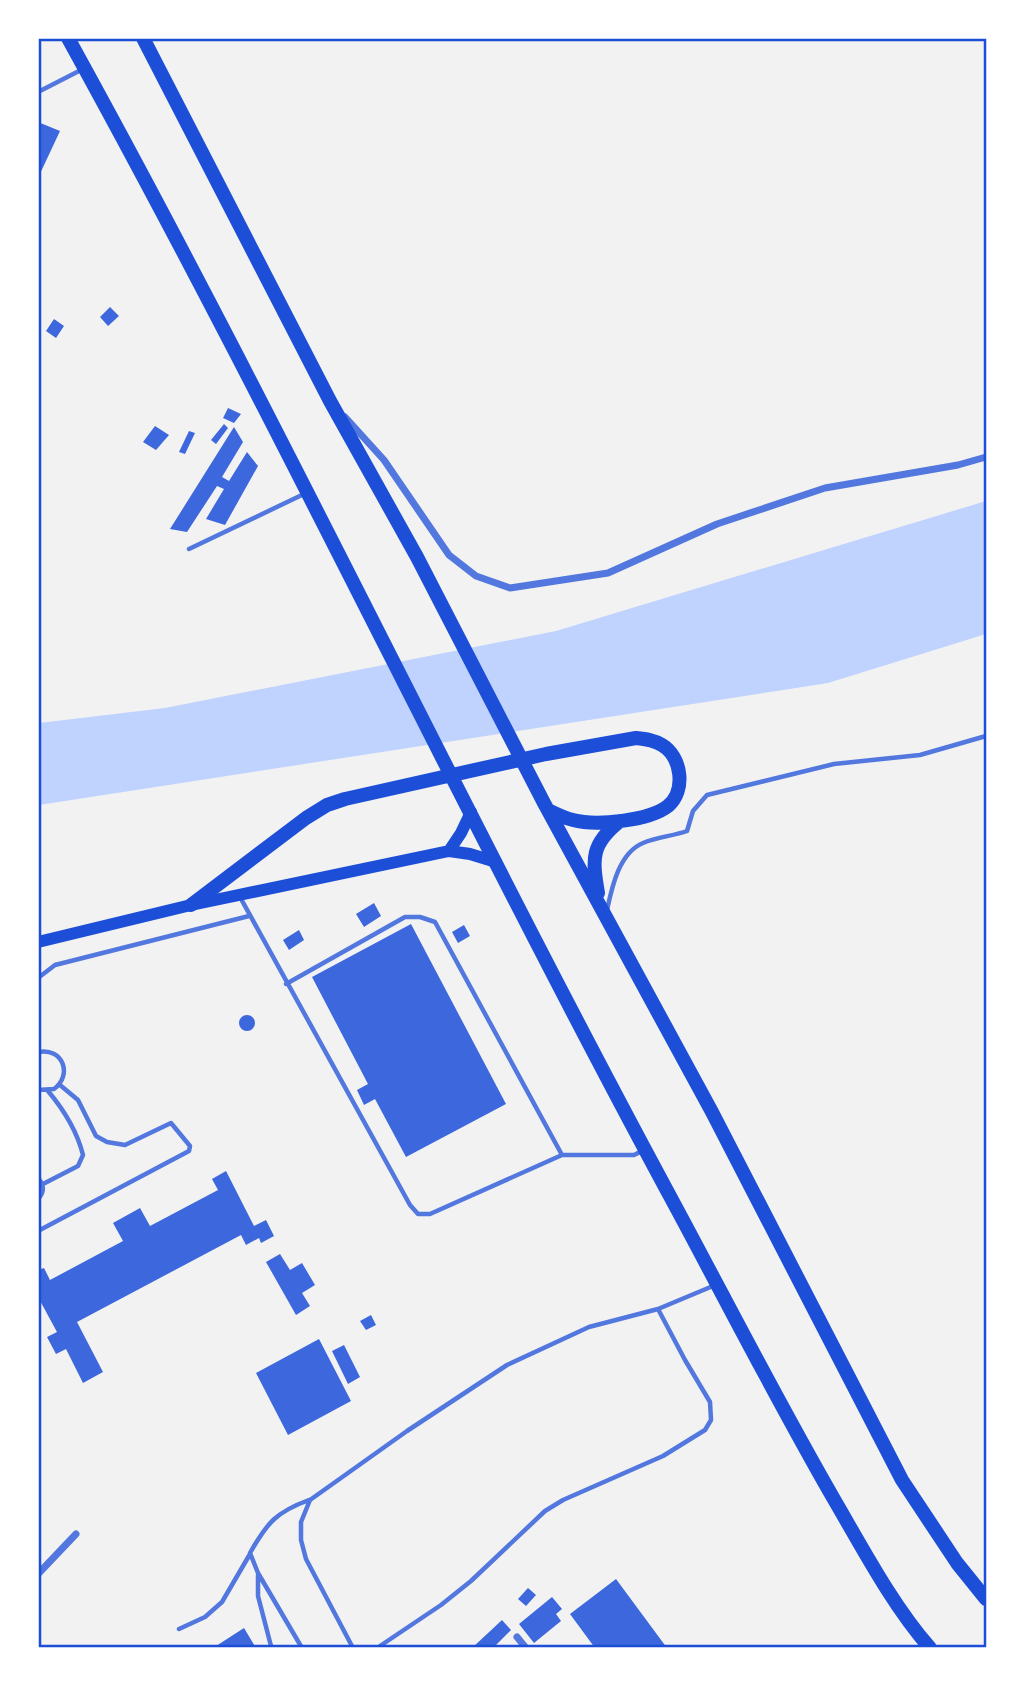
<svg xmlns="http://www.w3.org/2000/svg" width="1025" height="1686" font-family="'PT Sans Narrow',sans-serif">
	<rect width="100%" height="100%" fill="#f2f2f2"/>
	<path fill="#bfd3fe" d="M986,501v133l-158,49 -789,122v-82l126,-15 391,-77z"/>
	<path fill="#3d67dc" d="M38,122l22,9 -22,47z
		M110,307l9,9 -11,10 -8,-9z
		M54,319l10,7 -8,12 -10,-7z
		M228,408l13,6 -7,9 -11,-5z
		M224,424l4,4 -12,16 -5,-4z
		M155,426l14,9 -13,15 -13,-8z
		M234,427l9,15 -21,35 7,4 18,-29 11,14 -33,59 -19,-6 18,-30 -7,-3 -30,46 -17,-3z
		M189,431l6,2 -10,21 -6,-2z
		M374,903l7,13 -17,11 -8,-13z
		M411,924l95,180 -100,53 -31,-58 -11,6 -7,-15 11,-6 -56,-107z
		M464,925l6,11 -12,7 -6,-11z
		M299,930l5,10 -15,10 -6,-10z
		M239 1023a8 8 0 1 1 16 0a8 8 0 1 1-16 0Z
		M226,1171l28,55 12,-6 8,16 -13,7 -2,-5 -13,7 -5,-10 -164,87 26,50 -20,11 -17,-34 -10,5 -9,-17 10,-5 -19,-35v-27l6,-2 6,12 73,-39 -10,-18 27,-15 10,18 68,-36 -6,-11z
		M280,1254l10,16 12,-7 13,22 -13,8 8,13 -14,9 -30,-53z
		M371,1315l5,10 -10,5 -6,-9z
		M319,1339l32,62 -63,34 -32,-62z
		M344,1345l16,32 -12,7 -16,-33z
		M616,1579l51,69h-72l-25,-34z
		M528,1588l8,7 -10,11 -8,-7z
		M552,1597l10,12 -6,5 5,7 -27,22 -15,-19z
		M502,1620l9,10 -18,18h-21z
		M244,1628l12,20h-43z"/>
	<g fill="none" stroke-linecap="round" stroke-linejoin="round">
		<path stroke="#5277de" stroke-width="4.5" d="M38,92l43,-22
			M189,549l115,-55
			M240,897l170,308 8,9h12l132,-59h72l10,-5
			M607,910c5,-23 12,-57 36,-67 14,-6 30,-7 44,-12l6,-20 14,-16 127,-31 86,-9 66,-19
			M38,978l17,-13 194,-49
			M286,984l119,-67h15l15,5 127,233
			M38,1052c25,-5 35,23 16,37l-16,1
			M38,1178c6,6 7,14 0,21
			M43,1184l35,-18 5,-11c-6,-24 -19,-45 -35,-64
			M38,1231l151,-80 1,-5 -19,-23 -46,22 -18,-3 -11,-6 -18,-36 -18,-15
			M258,1575v21l13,50
			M179,1629l26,-12 17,-15 28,-48
			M302,1648l-44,-75 -8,-20c17,-30 26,-41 59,-53
			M353,1648l-47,-89 -5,-19v-18l9,-22 97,-69 100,-66 82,-38 69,-18 55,-23
			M377,1648l64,-43 30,-24 74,-70 18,-11 100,-44 42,-26 6,-10 -1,-18 -25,-42 -27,-51"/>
		<path stroke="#5277de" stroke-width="7" d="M345,417l39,43 65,95 27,21 34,12 98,-15 109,-49 108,-36 133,-23 28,-8
			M38,1574l38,-40
			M517,1637l9,11"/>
		<path stroke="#1d4ed8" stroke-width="12" d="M449,851l12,-18 10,-21
			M38,942l153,-37 258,-54 21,3 26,8"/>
		<path stroke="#1d4ed8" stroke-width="14" d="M68,38c213,386 400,785 610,1173 52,97 102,195 157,290 28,48 58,105 95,147
			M143,38l187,363 87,156 127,246 168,309 190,368 55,83 29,36
			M598,893c-6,-35 -7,-49 22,-72
			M191,905l115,-87 21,-13 18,-6 201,-45 90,-16c10,1 18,2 26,7 20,12 24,46 6,61 -19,15 -72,20 -95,14 -9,-2 -17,-6 -25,-10"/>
	</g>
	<rect width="1025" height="1686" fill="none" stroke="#ffffff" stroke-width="80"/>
	<rect x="40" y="40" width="945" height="1606" fill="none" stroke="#1d4ed8" stroke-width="2.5"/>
</svg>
